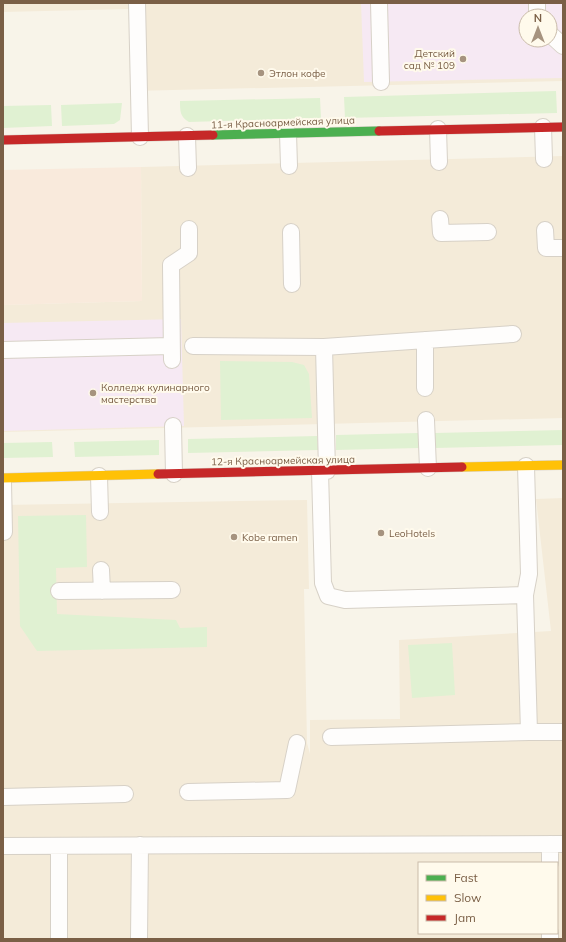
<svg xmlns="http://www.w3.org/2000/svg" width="566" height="942" font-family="Mulish,sans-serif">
	<rect width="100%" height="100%" fill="#f8f4e9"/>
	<path fill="#f4ebd9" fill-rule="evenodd" d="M3,3h560v78l-431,10 -2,-82 -127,3zM526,16h24v24h-24z
		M563,156v262l-560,14v-127l139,-4 -1,-134z
		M563,498v441h-560v-434l304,-5 2,89h-5l3,154 3,11v-34l90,-1 -1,-79 152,-9 -15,-132zM419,863h138v70h-138z"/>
	<path fill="#f9eadc" d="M141,167l1,134 -139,4v-135z"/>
	<path fill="#f6e9f3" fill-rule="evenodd" d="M361,3h202v75l-199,4zM526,16h24v24h-24z
		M181,319l3,107 -181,5v-108z"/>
	<path fill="#e0f1d2" d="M556,91l1,22 -212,5 -1,-21z
		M320,98l1,20 -132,4c-9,-5 -9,-11 -9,-21z
		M122,103l-2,17 -6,4 -52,2 -1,-21z
		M51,105l1,21 -49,2v-22z
		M220,361l72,1 12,3 5,9 3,44 -91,2z
		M563,430v15l-128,3v-15z
		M418,433l1,15 -83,2v-15z
		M317,436l1,14 -130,3v-14z
		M159,440v15l-84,2 -1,-15z
		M52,442l1,15 -50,1v-15z
		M86,515l1,52 -31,1 1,46 119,6 4,8 27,-1v20l-170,4 -17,-25 -2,-110z
		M452,643l3,52 -43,3 -4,-53z"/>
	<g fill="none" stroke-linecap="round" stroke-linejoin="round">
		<defs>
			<path id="lane" d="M137,3l3,134
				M379,3l2,79
				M537,3v13
				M550,34l13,12
				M543,127l1,32
				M438,129l1,33
				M288,133l1,33
				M187,136l1,32
				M440,219l1,14 47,-1
				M545,230l1,18h17
				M291,232l1,52
				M425,340v48
				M193,346l131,1 189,-13
				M324,347l3,124
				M3,350l168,-4
				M172,360l-1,-95 18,-12v-24
				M426,420l2,48
				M173,426l1,48
				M320,471l3,112 5,13 17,4 180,-5 4,-21 -3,-108
				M99,476l1,36
				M3,482l1,50
				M101,570l1,21
				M59,591l113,-1
				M529,732h34
				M331,737l198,-5 -4,-137
				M188,792l99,-2 10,-47
				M3,797l122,-3
				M550,844v19
				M3,846l560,-2
				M550,933v6
				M59,939v-93
				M139,939l1,-94"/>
			<path id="fast" d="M213,135l166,-4"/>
			<path id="slow" d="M462,467l101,-2
				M3,478l155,-4"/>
			<path id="jam" d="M379,131l184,-4
				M3,140l210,-5
				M158,474l304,-7"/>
		</defs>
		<use href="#lane" stroke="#d7d1c7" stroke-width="18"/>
		<use href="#fast" stroke="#d8d1c7" stroke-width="10"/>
		<use href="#slow" stroke="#d8d1c7" stroke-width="10"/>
		<use href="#jam" stroke="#d8d1c7" stroke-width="10"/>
		<use href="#lane" stroke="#fefdfc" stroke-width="16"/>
		<use href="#fast" stroke="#4caf50" stroke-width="9"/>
		<use href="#slow" stroke="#ffc107" stroke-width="9"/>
		<use href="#jam" stroke="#c62828" stroke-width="9"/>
	</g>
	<g fill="#a6937f" stroke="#fffaec" stroke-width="1.5">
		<circle cx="463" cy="59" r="4"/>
		<circle cx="261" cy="73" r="4"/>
		<circle cx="93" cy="393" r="4"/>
		<circle cx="381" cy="533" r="4"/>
		<circle cx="234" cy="537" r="4"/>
	</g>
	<g text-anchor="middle" stroke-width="4" stroke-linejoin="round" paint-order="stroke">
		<g font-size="10" fill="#7a5f46" stroke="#fffaec" text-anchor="start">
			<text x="455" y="57" text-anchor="end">Детский<tspan x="455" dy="12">сад № 109</tspan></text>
			<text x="269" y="77">Этлон кофе</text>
			<text x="101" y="391">Колледж кулинарного<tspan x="101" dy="12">мастерства</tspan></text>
			<text x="389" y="537">LeoHotels</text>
			<text x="242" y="541">Kobe ramen</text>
		</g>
		<g font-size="10" fill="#7a5f46" stroke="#fffaec">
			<text transform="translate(283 122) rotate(-2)" y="4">11-я Красноармейская улица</text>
			<text transform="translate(283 460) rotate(-1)" y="4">12-я Красноармейская улица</text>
		</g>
	</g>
	<rect width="566" height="942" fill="none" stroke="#7a5f46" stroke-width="8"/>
	<rect x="418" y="862" width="140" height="72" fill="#fffaec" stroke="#cabcaa"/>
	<rect x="426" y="875" width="20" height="6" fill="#4caf50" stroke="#cabcaa"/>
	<text x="454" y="882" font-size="12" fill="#7a5f46">Fast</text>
	<rect x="426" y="895" width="20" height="6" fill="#ffc107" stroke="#cabcaa"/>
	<text x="454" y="902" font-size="12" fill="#7a5f46">Slow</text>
	<rect x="426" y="915" width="20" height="6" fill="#c62828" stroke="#cabcaa"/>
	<text x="454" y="922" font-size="12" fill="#7a5f46">Jam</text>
	<g transform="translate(538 28)"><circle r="19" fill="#fffaec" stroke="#cabcaa"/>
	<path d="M0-3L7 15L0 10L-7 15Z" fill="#a6937f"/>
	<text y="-6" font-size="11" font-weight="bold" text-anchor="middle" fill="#7a5f46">N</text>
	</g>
</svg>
